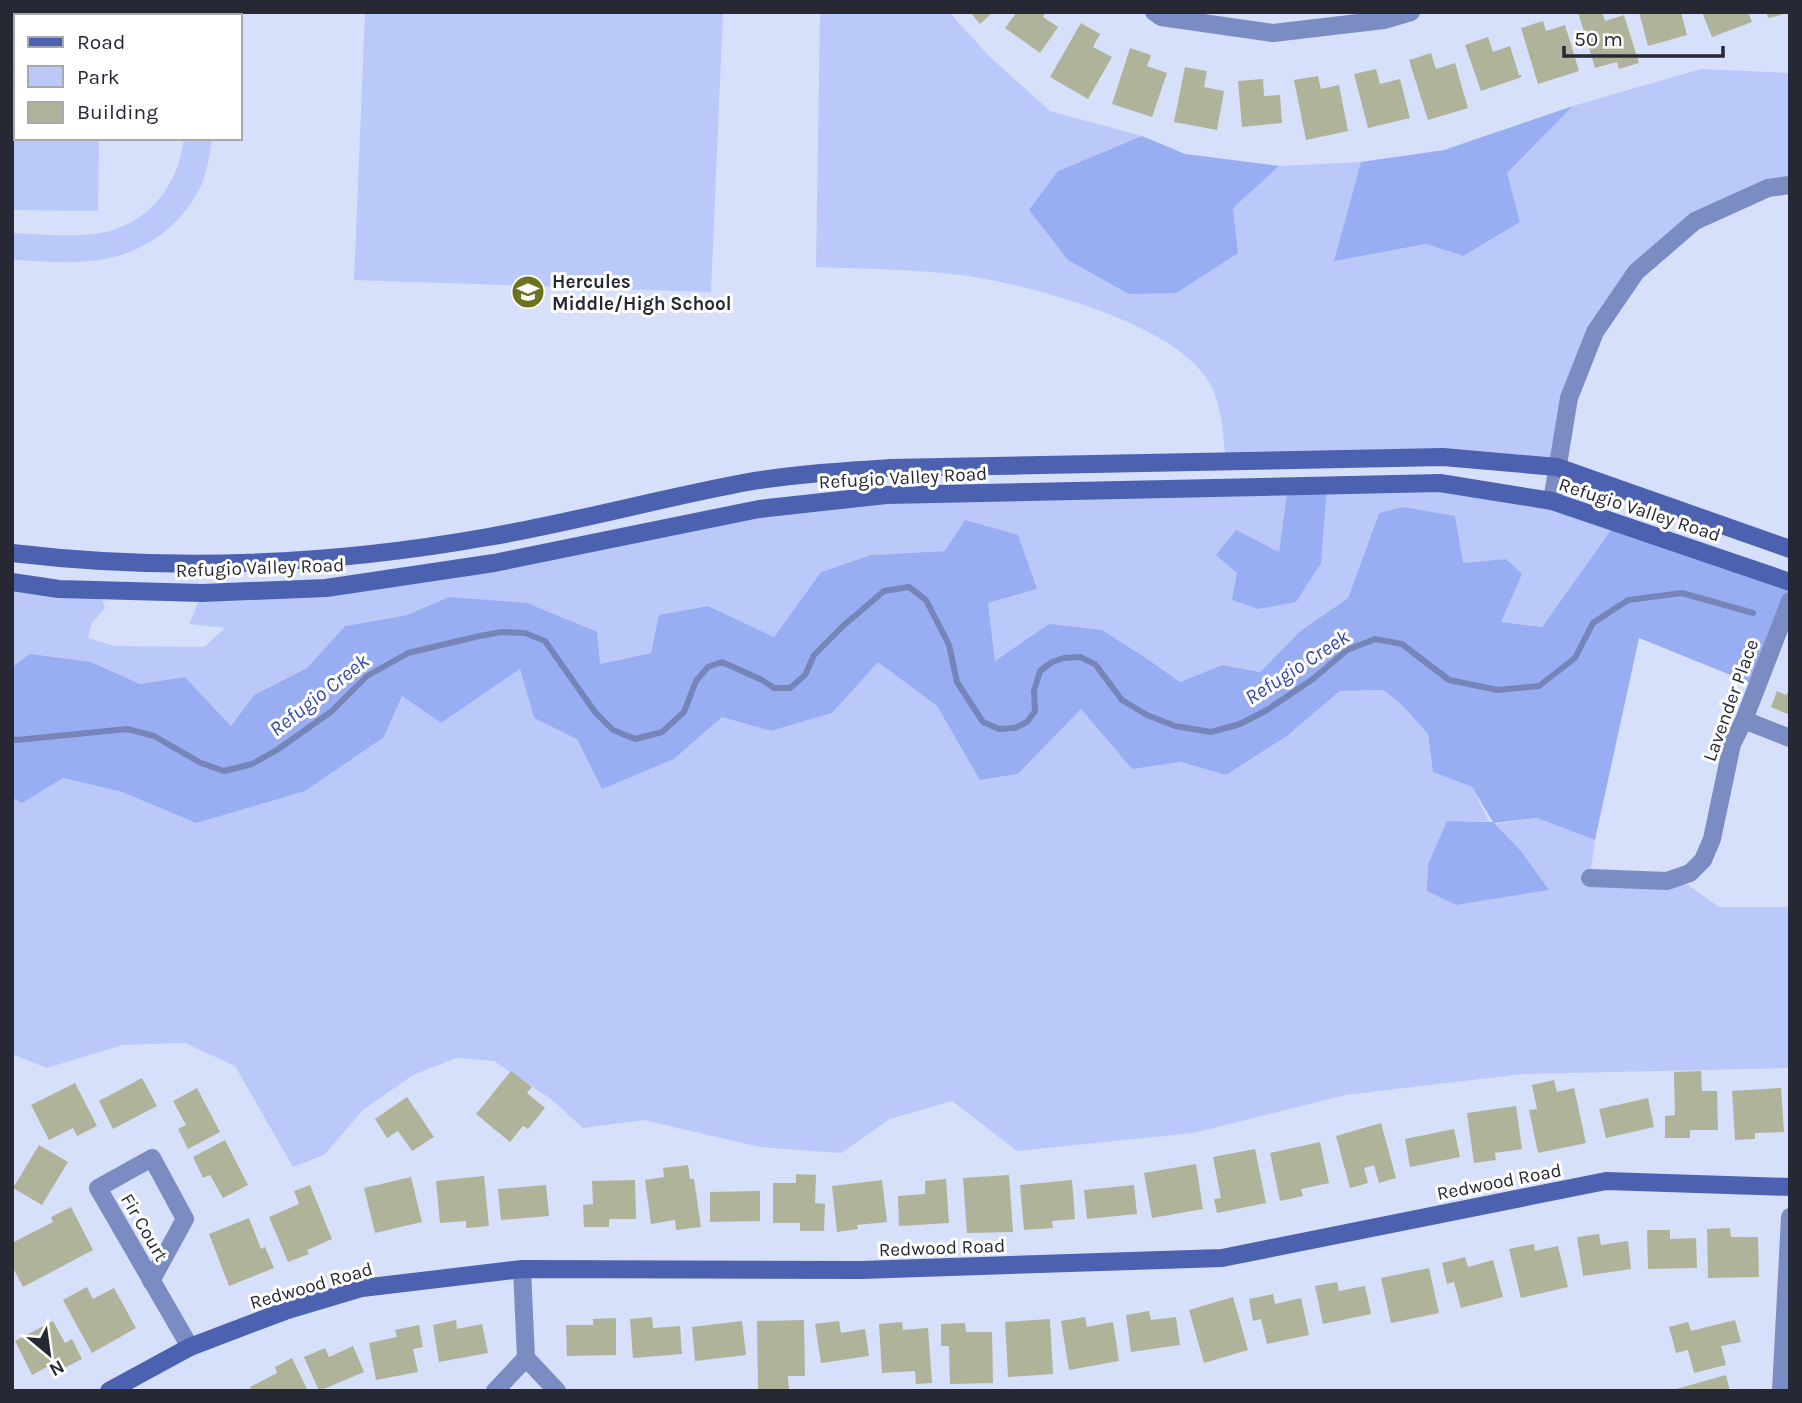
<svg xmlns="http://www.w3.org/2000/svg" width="1802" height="1403" font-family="Karla,sans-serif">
	<rect width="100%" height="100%" fill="#d7e0fa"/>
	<path fill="#bac9fa" d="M12,12h165v4h-161v16l-4,-1z
		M365,12h358l-12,280 -357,-12z
		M820,12h129l40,44 61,55 92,25 -84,35 174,37 47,-42 82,-4 -26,98 91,-16 37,12 44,-83 66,-67 128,-37 89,4v112l-95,36 -59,51 -41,60 -38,135 -331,-6c-3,-24 -3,-50 -14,-73 -28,-64 -187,-105 -252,-113 -48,-6 -96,-6 -144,-8z
		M12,54h4v84h83l-1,73 -86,-1z
		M184,138h28c-2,15 -4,29 -9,43 -17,41 -55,70 -98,78 -30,6 -63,2 -93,1v-27c29,1 60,5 88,0 48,-8 79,-48 84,-95z
		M1440,483l176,40 -74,104 -42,-5 6,-63 -43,4 -84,-51 -31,86 -49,34 -39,40 -38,-7 -42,17 -34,-24 -44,-28 -107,31 -7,-58 49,-14 -92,-38 -74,4 -50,17 -47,65 -66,-31 -57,47 -51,11 -151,-67 -42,18 -62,11 -38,42 -53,27 -23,31 -46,-49 -45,7 -49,-22 -79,5v-85l87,8 6,18 -13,15 -4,15 27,8 89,1 21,-19 -36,-4 13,-31 124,-5 560,-93 402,-9 -9,67 -42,20 21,36 69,-123z
		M878,661l59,45 44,74 37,-6 63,-65 51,59 48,-6 46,13 61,-39 53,-45 43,-1 17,13 28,31 5,38 39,15 17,34h-42l-19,43v27l28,14 92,-15 -27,-39 -26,-27 42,-6 58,22 -5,37 88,1 41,29h71v161l-267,6 -178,21 -152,38 -176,18 -65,-50 -62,18 -49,34 -81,-6 -116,-27 -61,8 -32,-29 -57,-38 -38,-3 -43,17 -50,35 -39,45 -31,12 -58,-101 -50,-23 -63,2 -75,23 -35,-14v-256l10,5 40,-25 60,14 74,31 188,-86 18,-41 39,27 79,-54 14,49 43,20 97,21 48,-42 49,14 61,-18z"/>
	<path fill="#99adf3" d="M1573,106l-66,67 13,49 -57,34 -37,-12 -92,17 27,-99 83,-12z
		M1142,136l43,18 94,12 -46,42 5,45 -62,40 -47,1 -61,-34 -39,-50 29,-39z
		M1288,486h39l-6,77 -25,39 -38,7 -26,-9 5,-27 -21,-18 20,-25 43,22z
		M1403,507l52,9 8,47 43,-4 16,15 -21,48 41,5 74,-104 174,59v19l-32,85 -119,-48 -44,202 -58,-22 -43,5 27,28 28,39 -93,15 -29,-14 1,-27 19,-43 46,1 -21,-35 -39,-15 -5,-38 -28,-31 -17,-13 -43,1 -53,45 -61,39 -46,-13 -48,7 -51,-60 -63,65 -38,6 -43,-74 -59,-44 -46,51 -61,18 -49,-14 -48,42 -72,30 -25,-50 -43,-21 -14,-49 -79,54 -39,-27 -18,41 -79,54 -109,32 -74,-31 -59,-14 -41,25 -10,-5v-131l18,-13 61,8 49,22 45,-7 46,49 23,-31 53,-27 38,-42 62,-11 42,-18 78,6 70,29 3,32 51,-11 8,-38 49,-9 66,31 47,-65 50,-17 74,-4 20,-31 53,15 19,54 -49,14 7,58 54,-37 53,6 44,28 34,24 42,-17 38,7 39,-40 49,-34 31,-85z"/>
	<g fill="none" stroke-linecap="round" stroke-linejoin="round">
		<path stroke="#7685b9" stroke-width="6" d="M12,739l5,1 110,-11 27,7 47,27 23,8 28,-7 25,-14 55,-39 35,-35 41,-23 67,-16 26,-5 24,1 20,8 50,71 18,18 22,9 27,-7 22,-20 12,-31 12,-14 14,-5 40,18 12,8h16l15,-13 9,-20 29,-29 41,-35 25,-4 17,13 23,45 8,37 26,40 16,7 16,-1 12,-6 8,-11 -1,-20 6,-20 12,-9 12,-4 16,-1 15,7 27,36 25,15 28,11 36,6 29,-8 27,-14 46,-31 34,-29 28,-11 27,5 47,36 49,10 41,-4 36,-28 18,-35 35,-23 54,-7 71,20"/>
	</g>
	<path fill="#afb399" d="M970,12h23l-13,12z
		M1017,12h29l-3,5 15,10 -18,26 -35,-25z
		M1578,12h24l3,9 19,-6 15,48 -20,6 -2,-7 -22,6z
		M1639,12h42l6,23 -39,11z
		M1702,12h46l4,10 -40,15z
		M1766,12h22l1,1 -21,5z
		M1543,21l3,10 19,-6 14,46 -41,13 -17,-56z
		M1081,23l19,11 -7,13 19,10 -24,42 -38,-22z
		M1488,37l5,15 17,-6 9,29h2l1,2 -41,14 -16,-46z
		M1130,48l21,7 -4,11 20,7 -15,44 -40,-13z
		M1431,53l5,16 19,-6 13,45 -40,12 -19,-60z
		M1185,67l22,4 -3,16 20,4 -7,39 -43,-8z
		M1376,69l4,15 20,-5 10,39 -42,10 -14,-54z
		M1318,76l3,13 18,-4 9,46 -42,9 -12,-60z
		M1263,79l1,17 16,-1 2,28 -40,4 -4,-46z
		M1790,689v26l-19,-8 6,-16 9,4z
		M511,1071l21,16 -5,6 18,15 -17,21 -5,-3 -13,16 -34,-28z
		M1701,1071l1,20h15l1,39h-28v8h-25v-22l10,-1 -1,-43z
		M142,1078l15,28 -44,23 -14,-28z
		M1554,1080l3,12 17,-4 12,55 -48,10 -9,-43 8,-1 -5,-24z
		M75,1083l22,43 -20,10 -4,-8 -24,12 -18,-35z
		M197,1088l23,44 -32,17 -10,-20 8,-4 -13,-24z
		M1781,1088l3,44 -29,1v6l-20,1 -3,-49z
		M407,1097l27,40 -22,14 -14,-20 -11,7 -12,-19z
		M1648,1098l6,29 -48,11 -7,-29z
		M1516,1106l6,43 -27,4 1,7 -22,3 -7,-50z
		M1381,1123l15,55 -17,5 -5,-18 -10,3 4,15 -18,5 -14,-52z
		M1454,1129l6,28 -50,10 -5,-28z
		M225,1140l23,45 -25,13 -13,-23 -7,3 -10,-21z
		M1320,1142l9,41 -28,6 2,7 -23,5 -10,-48z
		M39,1145l29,17 -26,43 -29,-17z
		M1255,1149l11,54 -49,10 -3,-14 7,-1 -8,-41z
		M1196,1164l7,45 -51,9 -8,-45z
		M688,1165l2,14h4l7,48 -25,3 -1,-10 -24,4 -6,-44 19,-3 -1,-9z
		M796,1174l20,1 -1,28 10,1 -1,27h-24v-8h-27v-40h23z
		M1009,1175l4,57 -46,1 -4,-55z
		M484,1176l5,50 -23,2v-7l-26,2 -4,-42z
		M411,1177l11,45 -47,11 -11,-45z
		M946,1179l3,44 -50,3 -1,-30 27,-2v-13z
		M635,1180l1,39h-27v8h-25l-1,-22 10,-1 -1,-23z
		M882,1180l5,42 -30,3 1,4 -21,3 -5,-46z
		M1072,1180l3,39 -23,2 1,7 -29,2 -4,-45z
		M310,1185l22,54 -25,11 2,4 -21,8 -19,-45 30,-13 -5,-13z
		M546,1185l3,31 -48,4 -3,-31z
		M1134,1185l3,29 -50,5 -3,-29z
		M760,1191v30l-50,1v-30z
		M71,1207l22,43 -70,37 -11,-21v-23l41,-21 -2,-5z
		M249,1218l12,31 4,-2 9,21 -45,18 -20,-52z
		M1730,1228l1,9h27l1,40 -51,1 -1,-49z
		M1647,1230h23v9l26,-1 1,30 -49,1z
		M1599,1234l2,11 27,-4 3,28 -48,7 -6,-39z
		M1534,1244l1,7 23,-5 10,41 -47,11 -12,-49z
		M1465,1257l3,10 25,-7 10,37 -42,11 -7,-26 -7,2 -5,-21z
		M1429,1268l10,45 -48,10 -10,-45z
		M1337,1282l2,9 26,-5 6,28 -48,10 -8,-38z
		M87,1287l6,12 21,-11 22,40 -44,25 -29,-53z
		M1273,1294l2,10 26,-6 8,37 -42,9 -6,-25 -8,2 -4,-22z
		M1233,1297l15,53 -44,13 -15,-53z
		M1149,1311l2,9 25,-3 4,28 -49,7 -5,-37z
		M652,1317l1,11 27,-2 2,28 -49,4 -3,-39z
		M1085,1317l2,10 26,-5 6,39 -50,9 -8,-49z
		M616,1318v37l-49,1 -1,-31h27v-6z
		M1050,1319l3,55 -45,3 -3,-55z
		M456,1320l1,9 25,-5 6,29 -49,9 -6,-37z
		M804,1320l1,56h-17l1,15h-31l-1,-70z
		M1735,1320l6,22 -20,4 5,19 -32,8 -6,-23 -12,3 -7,-26 19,-5 3,9z
		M53,1321l12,22 7,-4 10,20 -22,11 -4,-8 -24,13 -17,-34z
		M742,1321l4,34 -51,6 -3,-34z
		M839,1321l2,12 24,-4 4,27 -48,7 -6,-39z
		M902,1322l1,8 25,-2 4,55 -16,1 -1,-13 -33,2 -3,-49z
		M965,1323l1,9h26l1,51 -43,1 -1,-38h-8v-22z
		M419,1325l4,22 -10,2 5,23 -42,8 -7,-37 28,-6 -2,-7z
		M353,1346l11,26 -45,19 -15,-34 21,-9 4,9z
		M292,1358l16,33h-56l-2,-4 27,-14 -2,-6z
		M1726,1375l4,16h-53l-1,-2z"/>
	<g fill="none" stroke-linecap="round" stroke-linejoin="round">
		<path stroke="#7b8cc3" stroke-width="18" d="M1154,12l7,5 112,16 111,-13 27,-8
			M1552,501l17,-103 26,-66 41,-60 59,-51 73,-33 22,-3
			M1744,720l46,18
			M1590,878l77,3 23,-8 13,-13 9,-21 20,-95 12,-24 46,-119
			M522,1269l4,89 31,33
			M151,1281l34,-62 -33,-61 -54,30 92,159
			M495,1391l31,-33
			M1781,1391l9,-174"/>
		<path stroke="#4d61b1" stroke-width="18" d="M12,553c159,19 319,12 476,-16 87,-15 173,-39 260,-55 47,-8 95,-11 142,-14l553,-11 114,10 233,82
			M12,582l47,7 143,4 124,-5 168,-25 265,-54 127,-14 554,-12 112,18 238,81
			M109,1391l81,-44 95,-36 77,-23 160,-19 339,1 361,-12 384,-77 184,6"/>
	</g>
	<defs>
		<symbol id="school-disc" viewBox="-11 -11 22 22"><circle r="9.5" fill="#6b741d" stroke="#fff"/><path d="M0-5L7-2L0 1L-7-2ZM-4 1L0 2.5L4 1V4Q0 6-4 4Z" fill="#fff"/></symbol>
	</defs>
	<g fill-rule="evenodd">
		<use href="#school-disc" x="509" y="273" width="38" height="38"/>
	</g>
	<g text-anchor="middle" stroke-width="6" stroke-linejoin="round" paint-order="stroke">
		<g font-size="19" font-weight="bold" fill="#262933" stroke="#fff" text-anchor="start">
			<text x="552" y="288">Hercules<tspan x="552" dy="22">Middle/High School</tspan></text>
		</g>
		<g font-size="19" fill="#262933" stroke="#fff">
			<text transform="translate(903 477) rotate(-3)" y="7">Refugio Valley Road</text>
			<text transform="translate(1640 509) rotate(18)" y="7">Refugio Valley Road</text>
			<text transform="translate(260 567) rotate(-2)" y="7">Refugio Valley Road</text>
			<text transform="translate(1730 700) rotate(-70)" y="7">Lavender Place</text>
			<text transform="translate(1499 1181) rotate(-11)" y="7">Redwood Road</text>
			<text transform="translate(145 1227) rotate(60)" y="7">Fir Court</text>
			<text transform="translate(942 1247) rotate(-2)" y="7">Redwood Road</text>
			<text transform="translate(311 1285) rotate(-16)" y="7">Redwood Road</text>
		</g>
		<g font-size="21" font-style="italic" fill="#3547a9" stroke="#fff">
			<text transform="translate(1297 667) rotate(-33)" y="7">Refugio Creek</text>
			<text transform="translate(319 695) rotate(-38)" y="7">Refugio Creek</text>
		</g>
	</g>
	<rect width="1802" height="1403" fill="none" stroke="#262933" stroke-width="28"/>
	<rect x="14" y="14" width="228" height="126" fill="#ffffff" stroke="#a8a9ad" stroke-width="2"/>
	<rect x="28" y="37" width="35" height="10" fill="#4d61b1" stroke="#a8a9ad" stroke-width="2"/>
	<text x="77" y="49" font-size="21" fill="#262933">Road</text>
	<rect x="28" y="66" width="35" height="21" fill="#bac9fa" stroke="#a8a9ad" stroke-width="2"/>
	<text x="77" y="84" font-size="21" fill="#262933">Park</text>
	<rect x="28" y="102" width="35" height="21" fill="#afb399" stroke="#a8a9ad" stroke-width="2"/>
	<text x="77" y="119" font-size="21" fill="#262933">Building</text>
	<g transform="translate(49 1354) rotate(151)" stroke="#ffffff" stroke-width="5" paint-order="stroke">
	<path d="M0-5L12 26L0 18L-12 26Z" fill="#262933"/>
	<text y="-10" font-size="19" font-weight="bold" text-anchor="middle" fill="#262933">N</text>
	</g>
	<path d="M1564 46v10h159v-10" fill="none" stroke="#262933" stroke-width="3.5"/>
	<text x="1574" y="46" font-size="21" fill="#262933" stroke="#ffffff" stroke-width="5" paint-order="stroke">50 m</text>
</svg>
